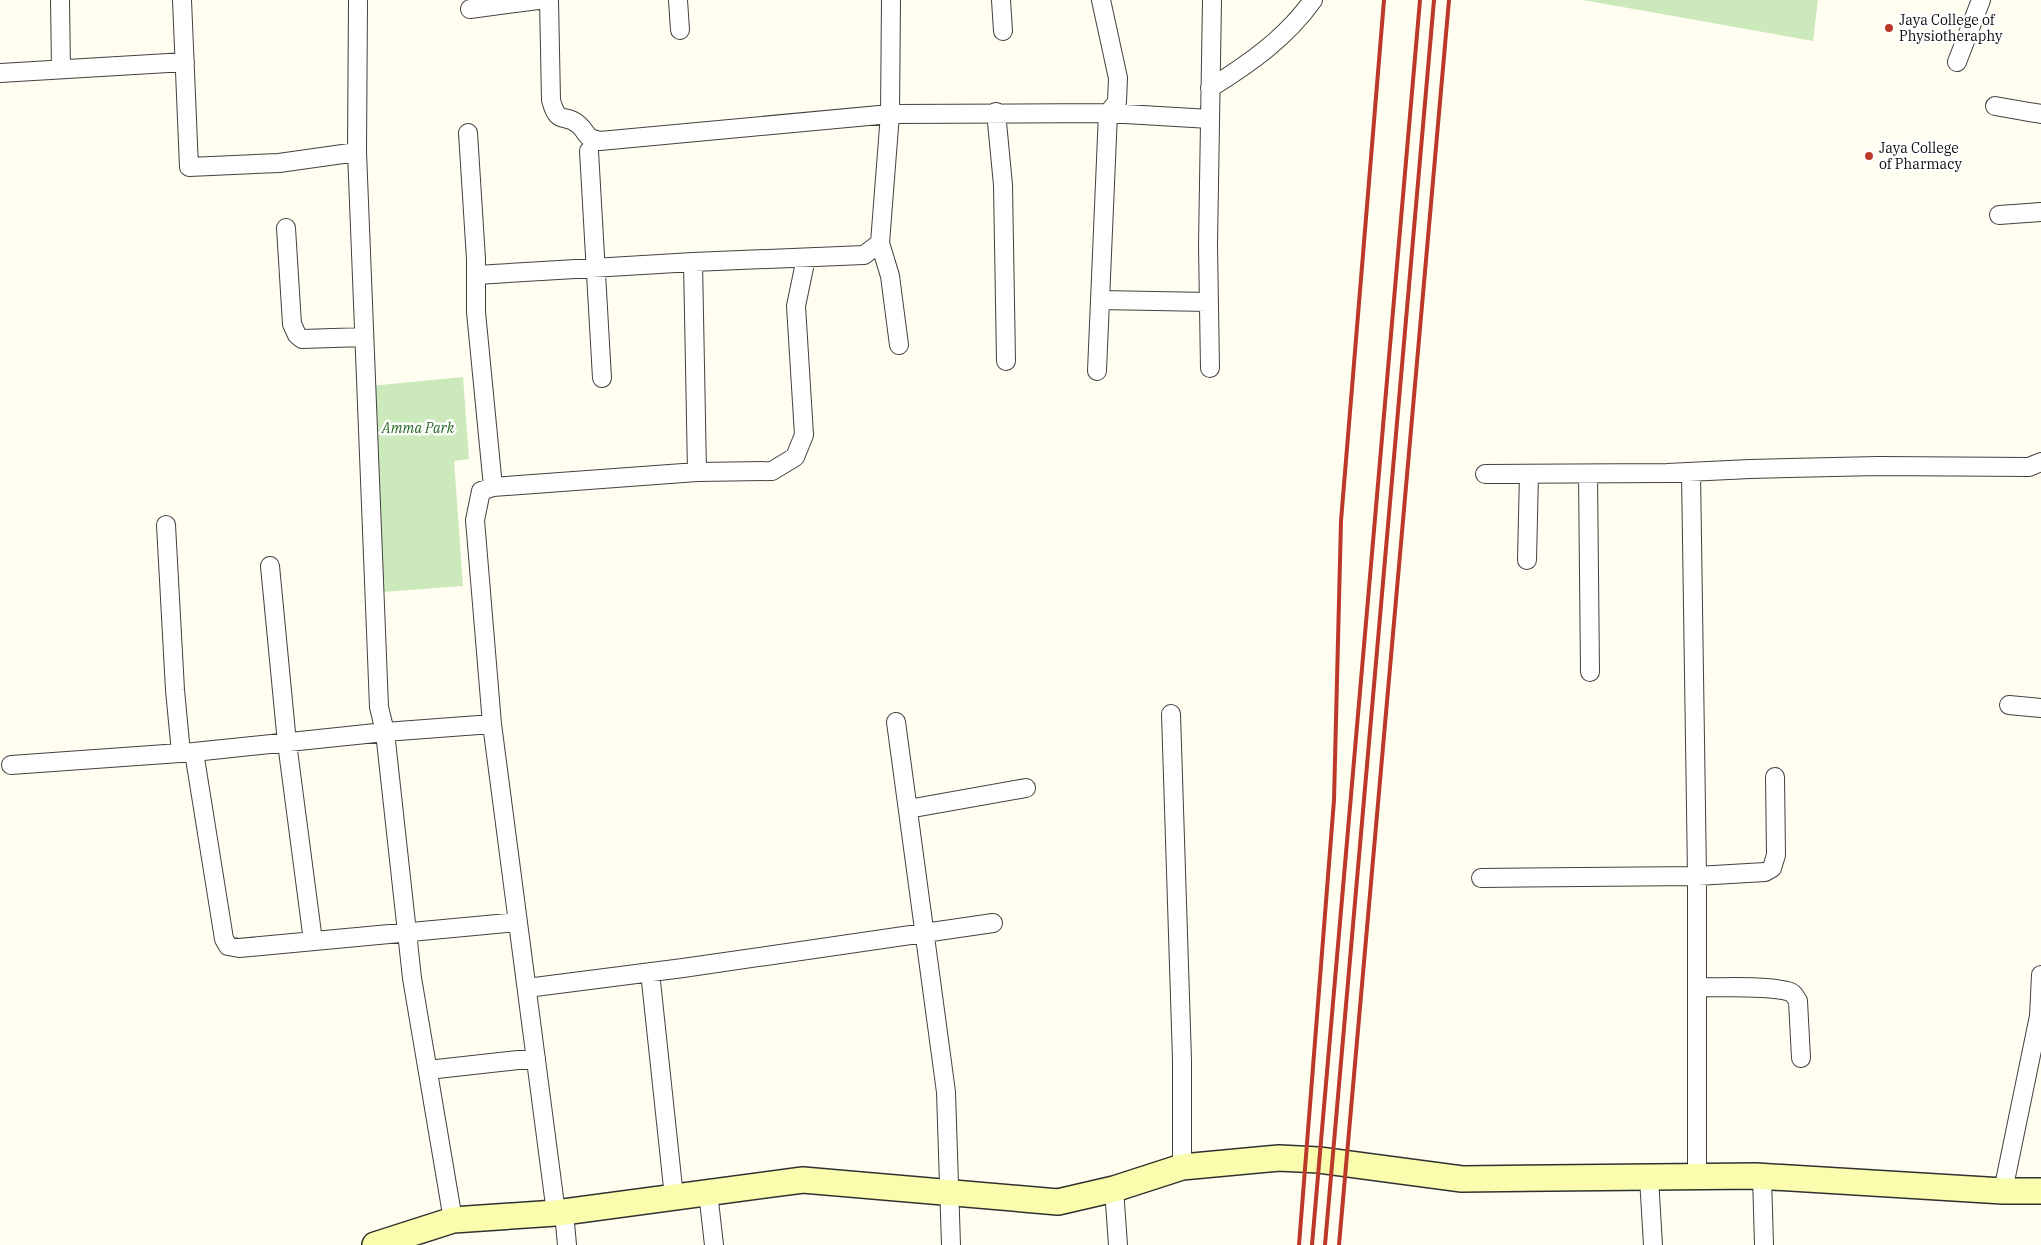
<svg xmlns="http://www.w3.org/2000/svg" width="2041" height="1245" font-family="'IBM Plex Serif',serif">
	<rect width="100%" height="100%" fill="#fffef0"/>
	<path fill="#cbe9ba" d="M1583,0h235l-5,41z
		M463,377l6,82 -15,2 9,125 -81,6 -12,-206z"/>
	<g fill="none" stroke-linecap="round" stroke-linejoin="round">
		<defs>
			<path id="street" d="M60,0l1,69
				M182,0l7,167 90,-4 78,-11
				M358,0l-1,152 22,555 6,25 107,-8 64,489
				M549,0l2,100c7,27 14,12 28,25 10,9 4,12 21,16l290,-27 218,-1 102,6
				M678,0l2,30
				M1001,0l2,31
				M470,9l68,-9
				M1957,62l24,-62
				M0,73l185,-11
				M1210,88c39,-24 76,-50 103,-88
				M1995,106l46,8
				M996,112l7,73 3,176
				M468,133l8,126v53l17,175
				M589,151l13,227
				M1999,215l42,-3
				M286,228l6,96 5,11 5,4 62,-2
				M880,243l10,33 9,69
				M693,262l4,210
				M476,275l217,-13 171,-7 16,-12 10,-129 1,-114
				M1100,300l109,2
				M1210,368l-2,-123 4,-245
				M1097,371l11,-258 9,-11 1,-24 -17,-78
				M1691,472l6,404v301
				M1485,474l182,-1 83,-4 128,-3 151,1 12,-5
				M1588,474l2,198
				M166,525l9,165 6,63
				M1527,560l2,-86
				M270,566l17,177 26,198
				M2009,705l32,3
				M1171,714l11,346v107
				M896,722l50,370 5,153
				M492,724l-17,-204 6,-29 12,-4 204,-15 75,-1 23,-14 9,-22 -8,-129 10,-48
				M194,752l30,187 4,7 11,2 279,-26
				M11,765l183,-13 191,-20 27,246 41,242
				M908,809l118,-21
				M1481,878l216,-2 68,-4 7,-4 4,-13 -1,-78
				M650,972l24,225
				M1697,987c24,1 67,-2 90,4 6,1 8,5 11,10l3,57
				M527,988l156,-20 310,-45
				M428,1070l108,-12
				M1762,1177l2,68
				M1649,1178l4,67
				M1114,1189l4,56
				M2003,1191l36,-175 2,-41
				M708,1192l6,53
				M564,1212l3,33"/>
			<path id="secondary" d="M375,1245l78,-25 103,-7 247,-33 255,22 56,-13 68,-22 97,-9 40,2 143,19 294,-3 247,15h38"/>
		</defs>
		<use href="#street" stroke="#414141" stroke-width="20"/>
		<use href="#secondary" stroke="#303030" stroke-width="28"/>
		<use href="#street" stroke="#fff" stroke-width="18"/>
		<use href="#secondary" stroke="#f9fdad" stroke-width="25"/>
		<path stroke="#bc3929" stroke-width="4" d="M1299,1245l35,-445 7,-279 43,-521
			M1312,1245l108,-1245
			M1325,1245l109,-1245
			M1339,1245l110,-1245"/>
	</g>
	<g fill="#bc3929" stroke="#fff" stroke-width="2">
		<circle cx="1889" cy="28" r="5"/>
		<circle cx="1869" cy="156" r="5"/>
	</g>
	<g text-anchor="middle" stroke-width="5" stroke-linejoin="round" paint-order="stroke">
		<g font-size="14" fill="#0e0e0e" stroke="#fff" text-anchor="start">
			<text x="1899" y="25">Jaya College of<tspan x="1899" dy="16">Physiotheraphy</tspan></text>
			<text x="1879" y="153">Jaya College<tspan x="1879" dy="16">of Pharmacy</tspan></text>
		</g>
		<g font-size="14" font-style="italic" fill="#23661f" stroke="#fff">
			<text x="418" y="433">Amma Park</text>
		</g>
	</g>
</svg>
